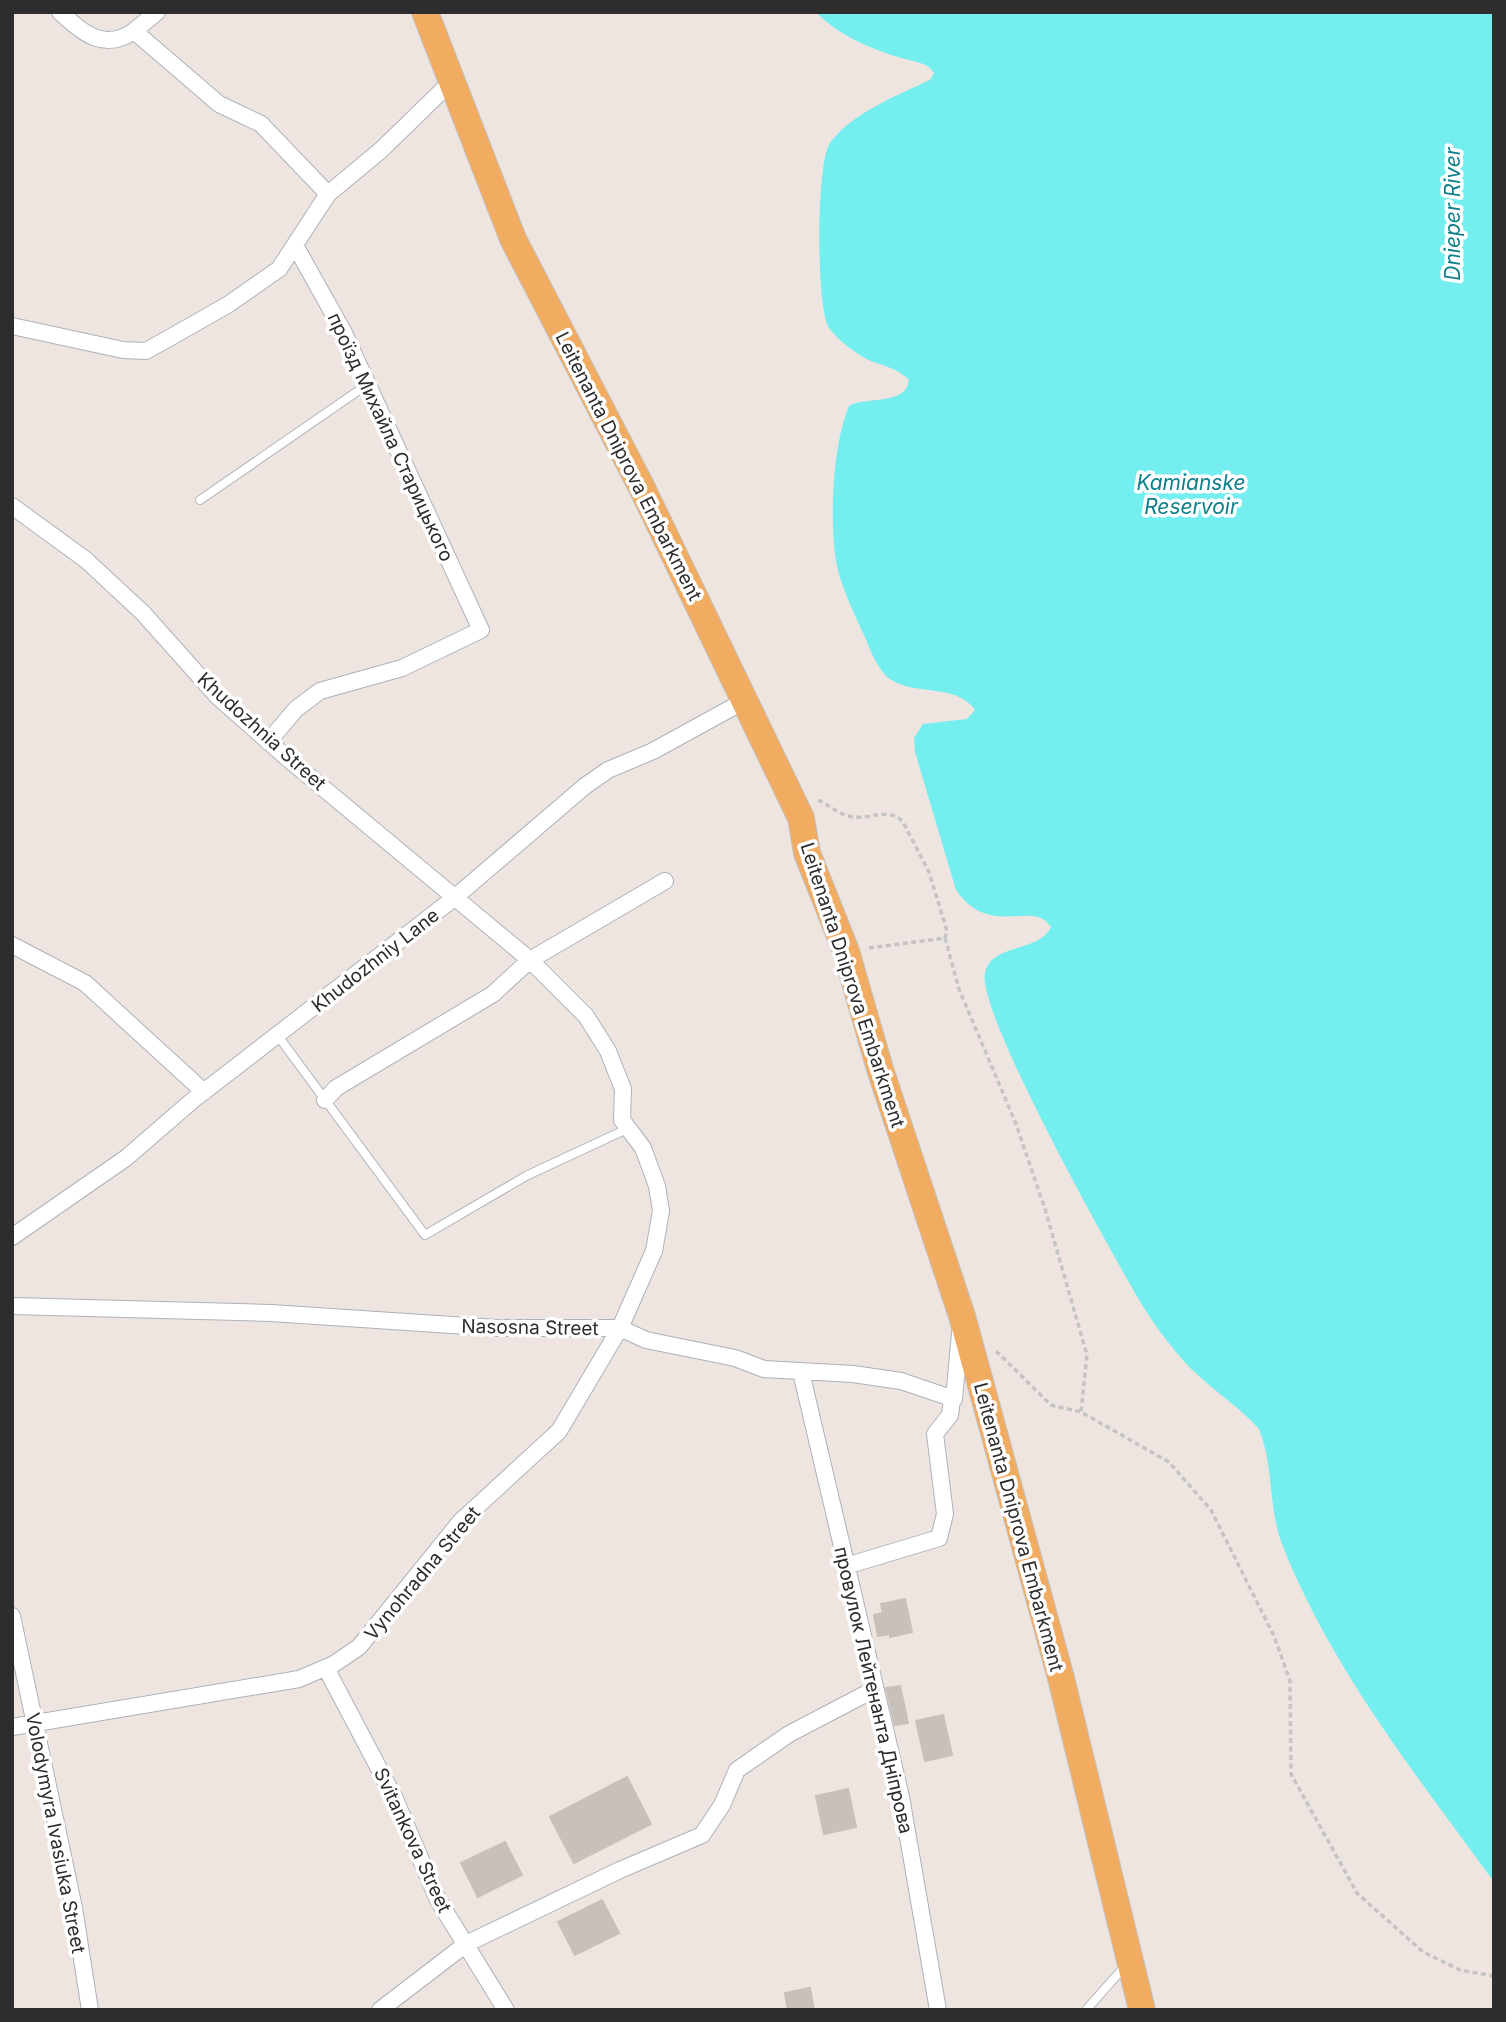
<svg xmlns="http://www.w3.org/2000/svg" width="1506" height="2022" font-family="Inter,sans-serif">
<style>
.water{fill:#74eeef}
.building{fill:#c7c0bb;stroke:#cac0b9;stroke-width:2}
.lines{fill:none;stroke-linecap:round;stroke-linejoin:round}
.service-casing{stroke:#adb2b9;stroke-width:10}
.minor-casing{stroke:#adb2b9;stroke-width:18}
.primary-casing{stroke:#c4c4c4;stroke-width:28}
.path{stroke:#c4c4c4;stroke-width:3.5;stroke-dasharray:5 3.5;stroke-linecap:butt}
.service{stroke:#fff;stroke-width:8}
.minor{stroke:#fff;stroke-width:16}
.primary{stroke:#f1ac62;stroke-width:26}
.labels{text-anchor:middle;stroke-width:7;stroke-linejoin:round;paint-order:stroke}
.street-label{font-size:19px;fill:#2d2d2d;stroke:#fff}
.water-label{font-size:21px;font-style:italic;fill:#0e808b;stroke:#fff}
</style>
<rect width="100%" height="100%" fill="#eee5e0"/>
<path class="water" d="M816,12h678v1870c-77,-106 -164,-215 -212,-338 -14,-37 -8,-78 -23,-115 -23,-26 -55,-44 -78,-71 -16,-19 -31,-39 -43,-60 -27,-46 -162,-287 -153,-325 6,-30 54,-20 66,-46 -18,-29 -60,13 -95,-37l-41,-138 -1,-14 9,-14 44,-5 8,-9c-19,-28 -64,-13 -88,-33 -11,-11 -17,-28 -23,-42 -11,-24 -26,-54 -29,-81 -5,-40 -2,-110 14,-148 17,-10 57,0 60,-26 -12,-12 -23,-13 -38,-19 -14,-6 -33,-21 -42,-33 -13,-19 -13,-166 1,-185 22,-30 68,-48 100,-63l4,-7c-5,-10 -19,-11 -29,-14 -32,-9 -66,-23 -89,-47z"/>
<path class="building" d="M905,1599l7,33 -22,5v-3l-12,2 -4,-21 9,-2 -2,-9z
M900,1686l8,37 -13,2 -9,-37z
M943,1715l9,40 -27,6 -9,-40z
M627,1777l24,47 -77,39 -24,-46z
M848,1789l8,38 -32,7 -8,-38z
M505,1842l17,33 -44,22 -17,-34z
M602,1900l17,33 -44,22 -17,-33z
M810,1988l4,22h-26l-3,-17z"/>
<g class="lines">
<defs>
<path id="service" d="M200,500l168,-116
M278,1036l147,199 101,-59 103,-48
M1086,2010l40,-45"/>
<path id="minor" d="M60,12c23,21 44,40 74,19l85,73 42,20 67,70
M134,31l23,-19
M12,326l111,24 23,1 25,-14 58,-33 50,-35 49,-75 53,-44 71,-69
M12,506l74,54 57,53 74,83 69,61 244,203 56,56 22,35 15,38 -1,31 21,28 14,38 4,25 -7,40 -34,77 -61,103 -99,91 -101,125 -25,17 -35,15 -287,48
M268,742l28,-33 24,-18 82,-23 79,-38 -137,-297 -48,-86
M12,945l73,38 119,109
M325,1100l11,-12 157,-94 37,-34 135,-79
M12,1237l114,-79 67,-58 260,-201 132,-113 23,-16 45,-19 93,-51
M12,1306l259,7 226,15h123l26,12 89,18 29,11 89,5 48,7 53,18 6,-66
M801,1372l100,425 37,213
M846,1566l93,-28 6,-24 -10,-80 15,-19 3,-23
M12,1616l62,292 16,102
M326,1668l69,131 43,101 68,110
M380,2010l86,-66 154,-74 82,-35 20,-30 15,-35 52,-36 86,-45"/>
<path id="primary" d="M425,12l88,227 129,249 159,330 6,35 39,98 34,118 82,247 99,362 81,332"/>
</defs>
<use href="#service" class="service-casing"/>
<use href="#minor" class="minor-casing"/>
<use href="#primary" class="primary-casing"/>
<path class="path" d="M818,800c10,4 19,13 30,16 21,6 38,-11 55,6l26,50 18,59 -2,7
M869,948l76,-10 14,51 57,135 29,85 42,146 -6,57
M996,1351l55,54 30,7 88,50 42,48 63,126 16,45 1,93 66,119 66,59 37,18 34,6"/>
<use href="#service" class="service"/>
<use href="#minor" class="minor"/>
<use href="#primary" class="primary"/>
</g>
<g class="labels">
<g class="street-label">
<text transform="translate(391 437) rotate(65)" y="7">проїзд Михайла Старицького</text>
<text transform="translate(629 466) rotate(63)" y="7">Leitenanta Dniprova Embarkment</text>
<text transform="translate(262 731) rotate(42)" y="7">Khudozhnia Street</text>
<text transform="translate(375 960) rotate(-38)" y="7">Khudozhniy Lane</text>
<text transform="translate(853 985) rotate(72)" y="7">Leitenanta Dniprova Embarkment</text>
<text transform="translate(530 1327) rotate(1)" y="7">Nasosna Street</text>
<text transform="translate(1019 1527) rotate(75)" y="7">Leitenanta Dniprova Embarkment</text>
<text transform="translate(422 1573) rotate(-50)" y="7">Vynohradna Street</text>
<text transform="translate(874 1690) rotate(77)" y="7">провулок Лейтенанта Дніпрова</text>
<text transform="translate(56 1833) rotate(79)" y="7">Volodymyra Ivasiuka Street</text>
<text transform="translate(413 1840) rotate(65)" y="7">Svitankova Street</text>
</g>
<g class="water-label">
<text transform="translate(1453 214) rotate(-90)" y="7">Dnieper River</text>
<text x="1191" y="490">Kamianske<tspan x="1191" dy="24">Reservoir</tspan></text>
</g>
</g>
<rect width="1506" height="2022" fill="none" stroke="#2d2d2d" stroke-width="28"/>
</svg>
